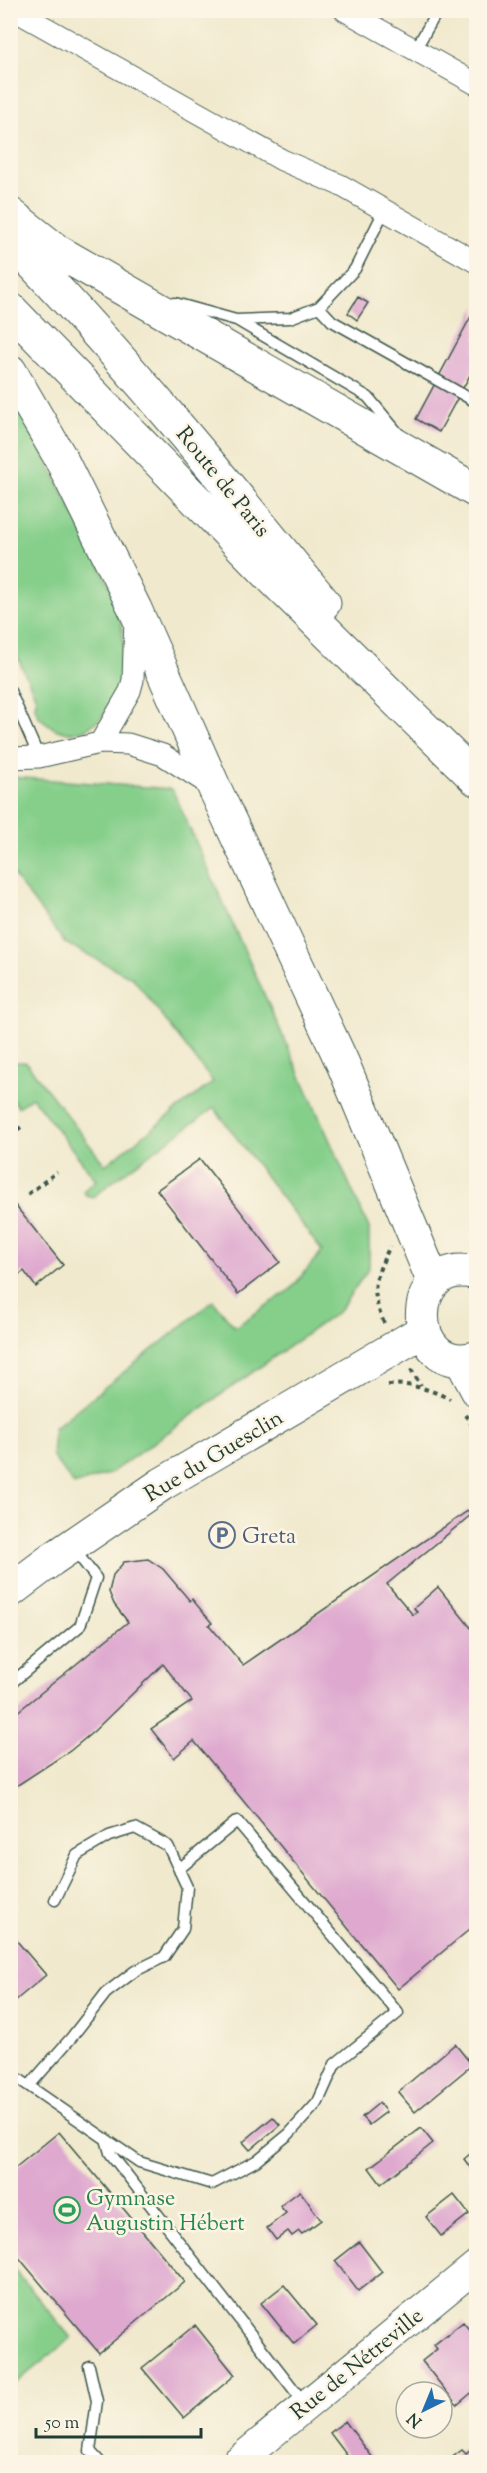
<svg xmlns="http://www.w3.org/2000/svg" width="487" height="2473" font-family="'Sorts Mill Goudy',serif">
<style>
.green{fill:#86cf8b;stroke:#528660;stroke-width:1.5}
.building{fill:#dea8cf}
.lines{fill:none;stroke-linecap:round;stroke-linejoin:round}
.lane-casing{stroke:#3e574b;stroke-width:13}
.street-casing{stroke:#3e574b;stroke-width:23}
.secondary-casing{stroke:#3e574b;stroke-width:32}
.primary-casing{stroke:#3e574b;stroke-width:35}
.path{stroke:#3e574b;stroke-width:4;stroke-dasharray:4.5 4.5;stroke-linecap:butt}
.lane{stroke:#fff;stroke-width:10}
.street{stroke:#fff;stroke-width:21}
.secondary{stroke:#fff;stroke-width:30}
.primary{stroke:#fff;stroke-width:33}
.labels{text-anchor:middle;stroke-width:5;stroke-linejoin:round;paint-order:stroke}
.street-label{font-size:22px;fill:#1f3d34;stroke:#fcf5e5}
.service-label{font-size:22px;fill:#4e5e75;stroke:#fcf5e5;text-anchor:start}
.leisure-label{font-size:22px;fill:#27864d;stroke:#fcf5e5;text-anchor:start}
</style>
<rect width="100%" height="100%" fill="#fcf5e5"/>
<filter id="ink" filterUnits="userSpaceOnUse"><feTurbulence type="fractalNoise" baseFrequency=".0167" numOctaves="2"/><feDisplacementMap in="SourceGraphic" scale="12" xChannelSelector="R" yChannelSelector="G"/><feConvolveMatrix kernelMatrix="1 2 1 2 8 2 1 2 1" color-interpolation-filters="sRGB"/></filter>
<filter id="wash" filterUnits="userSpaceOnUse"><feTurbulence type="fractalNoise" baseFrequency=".008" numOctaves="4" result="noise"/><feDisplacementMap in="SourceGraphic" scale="24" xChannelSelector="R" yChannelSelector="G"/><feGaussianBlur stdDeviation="1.35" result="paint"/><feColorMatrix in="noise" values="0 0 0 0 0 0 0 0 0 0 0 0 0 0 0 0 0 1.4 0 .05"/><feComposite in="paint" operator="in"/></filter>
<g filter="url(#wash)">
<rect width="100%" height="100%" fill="#f0e9cd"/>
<path class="green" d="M10,387l101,201 10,34 3,26 1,34 -23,35 -15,12 -19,4 -13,-4 -15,-11 -5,-10 1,-10 -25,-55z
M11,777l161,12 197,439v40l-30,43 -230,163 -35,11 -22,-29 2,-28 159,-127 22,26 56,-38 31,-38 -108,-143 -85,61 -36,28 -7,-2 -3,-4 13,-11 -64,-83 -14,10 -7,-10v-30l5,-5h10l79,103 108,-83 -80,-104 -68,-35 -54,-71z
M10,2264l61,74 -60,49h-1z"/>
<g id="blocks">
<path class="building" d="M358,297l10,6 -11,17 -9,-7z
M476,307v57l-37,68 -23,-13z
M200,1159l80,103 -42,32 -81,-104z
M10,1199l53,66 -27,22 -12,-16 -14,11z
M469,1510l3,4 -85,70 26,31 4,-3 -3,-4 24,-21 38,47v290l-78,65 -204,-248 -20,17 -23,-29 41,-28 -29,-37 -70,68 -23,19 -60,39v-72l118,-96 -14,-18 -5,-12 4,-17 11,-13 24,-3 15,10 27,32 2,-2 20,24 -3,2 34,40z
M10,1933l36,42 -36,30z
M455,2044l17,21 -57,47 -17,-20z
M379,2103l7,9 -17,13 -7,-8z
M273,2117l7,8 -30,25 -7,-8z
M421,2128l12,15 -52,41 -12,-16z
M59,2132l126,150 -86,71 -89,-106v-75z
M476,2149v26l-12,-16z
M300,2191l21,29 -19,14 -3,-3 -7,5 -4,-5 -12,9 -9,-12 19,-15 -6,-7z
M454,2195l15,19 -28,22 -15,-19z
M359,2242l23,30 -24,19 -23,-30z
M284,2285l33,40 -23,19 -33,-41z
M463,2322l12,15 1,-2v54l-19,16 -35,-44 15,-12 -3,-4z
M195,2325l40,50 -51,43 -42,-50z
M345,2421l31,41h-24l-22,-29z
M476,2446v16h-30l16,-12 4,4z"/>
</g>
</g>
<g filter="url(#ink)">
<use href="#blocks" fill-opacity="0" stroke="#3e574b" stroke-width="1.5"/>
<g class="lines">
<defs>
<path id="lane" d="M415,50l23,-40
M175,303l61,17 54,-2 29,-11 36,-38 30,-60
M319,307l13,14 144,81
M238,321l130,76 30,36
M10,691l29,66
M10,1684l70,-58 16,-48 -23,-30
M10,2073l129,89 73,22 44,-23 33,-27 29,-32 17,-38 63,-51 -161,-192 -58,48
M29,2086l42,-48 35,-45 29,-22 29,-14 19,-28 4,-42 -19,-41 -33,-18 -26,8 -32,19 -22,45
M106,2139l4,14 195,251
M89,2366l8,35 -7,50 10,11"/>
<path id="street" d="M14,10l268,150 58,25 136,77
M344,10l132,74
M100,743l30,-52 3,-11 2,-62
M10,758l29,-1 61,-14 28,1 35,11 50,32"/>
<path id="secondary" d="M459,1359l17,32
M237,2462l239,-196"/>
<path id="primary" d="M10,214l47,37 419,240
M10,240c112,115 213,239 314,363
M10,309l266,273 200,197
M10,371l50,86 75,152 79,178 129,277 91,219
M476,1273c-72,-19 -71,104 0,85
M10,1591l41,-31 111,-76 261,-153"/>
</defs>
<use href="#lane" class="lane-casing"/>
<use href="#street" class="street-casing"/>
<use href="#secondary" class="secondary-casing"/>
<use href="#primary" class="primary-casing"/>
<path class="path" d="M10,1135l11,-8
M28,1194l29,-22
M384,1323c-15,-34 -9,-45 6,-77
M411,1369l10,17
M388,1385c23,-2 41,4 62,14
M465,1415l11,15"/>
<use href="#lane" class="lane"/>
<use href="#street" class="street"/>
<use href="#secondary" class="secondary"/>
<use href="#primary" class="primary"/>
</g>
</g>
<defs>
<symbol id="parking-ring" viewBox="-11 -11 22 22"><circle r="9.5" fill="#fcf5e5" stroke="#5c6f8a" stroke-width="1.5"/><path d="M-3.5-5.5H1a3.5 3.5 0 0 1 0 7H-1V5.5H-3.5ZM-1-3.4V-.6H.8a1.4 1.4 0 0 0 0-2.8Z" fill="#5c6f8a"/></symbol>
<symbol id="stadium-ring" viewBox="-11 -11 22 22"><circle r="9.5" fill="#fcf5e5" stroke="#2e9e5b" stroke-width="1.5"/><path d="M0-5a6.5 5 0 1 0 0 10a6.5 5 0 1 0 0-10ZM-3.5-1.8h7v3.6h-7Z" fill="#2e9e5b"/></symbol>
</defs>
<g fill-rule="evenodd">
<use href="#parking-ring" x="207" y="1520" width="30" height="30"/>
<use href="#stadium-ring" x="52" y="2195" width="30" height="30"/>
</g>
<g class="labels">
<g class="street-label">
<text transform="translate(224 481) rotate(51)" y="8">Route de Paris</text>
<text transform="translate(213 1455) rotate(-31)" y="8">Rue du Guesclin</text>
<text transform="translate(356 2363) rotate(-39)" y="8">Rue de Nétreville</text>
</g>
<g class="service-label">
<text x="242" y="1543">Greta</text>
</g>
<g class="leisure-label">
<text x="86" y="2205">Gymnase<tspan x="86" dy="25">Augustin Hébert</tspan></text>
</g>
</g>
<rect width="487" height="2473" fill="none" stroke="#fcf5e5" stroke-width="36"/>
<g transform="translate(424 2410) rotate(223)"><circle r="28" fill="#fcf5e5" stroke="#a4ab9e" stroke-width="1.5"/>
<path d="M0-4.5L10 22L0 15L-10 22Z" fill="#1f6fb2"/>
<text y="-9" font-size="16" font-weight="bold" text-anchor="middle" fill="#1f3d34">N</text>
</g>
<path d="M36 2428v9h165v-9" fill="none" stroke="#1f3d34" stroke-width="3"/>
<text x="45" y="2428" font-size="18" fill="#1f3d34" stroke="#fcf5e5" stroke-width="4.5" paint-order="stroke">50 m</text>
</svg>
